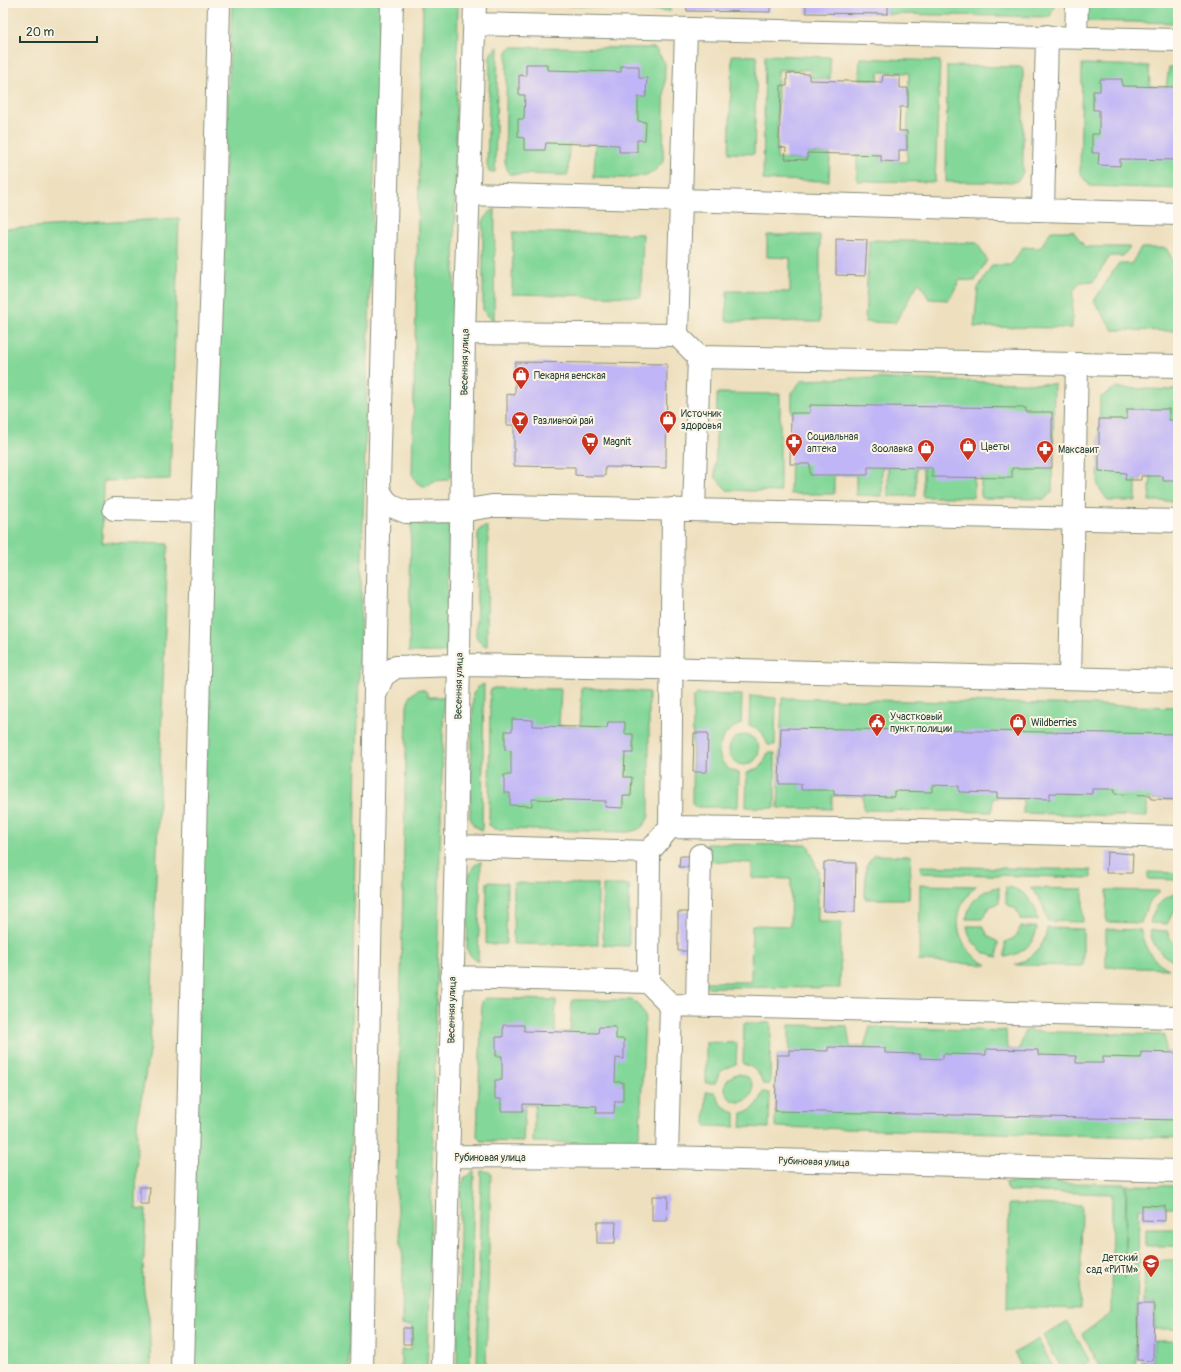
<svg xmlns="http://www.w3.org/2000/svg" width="1181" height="1372" font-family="Pangolin,sans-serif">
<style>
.green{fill:#83d799;stroke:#518a66}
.building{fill:#c0b5f6}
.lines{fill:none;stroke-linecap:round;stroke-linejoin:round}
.minor-casing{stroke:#868e7a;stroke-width:24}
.minor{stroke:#fff;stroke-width:22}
.labels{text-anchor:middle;stroke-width:4;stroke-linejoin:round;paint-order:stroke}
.street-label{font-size:10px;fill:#1f3d34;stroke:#fcf5e5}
.poi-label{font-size:10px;fill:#1f3d34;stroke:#fcf5e5;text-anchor:start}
</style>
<rect width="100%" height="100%" fill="#fcf5e5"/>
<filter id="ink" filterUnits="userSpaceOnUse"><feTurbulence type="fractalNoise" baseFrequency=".025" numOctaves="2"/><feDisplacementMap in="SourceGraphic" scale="8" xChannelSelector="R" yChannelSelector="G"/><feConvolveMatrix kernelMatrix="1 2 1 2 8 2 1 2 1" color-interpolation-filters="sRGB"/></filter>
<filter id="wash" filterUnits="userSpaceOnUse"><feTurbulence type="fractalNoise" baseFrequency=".012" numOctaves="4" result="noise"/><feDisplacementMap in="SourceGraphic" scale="16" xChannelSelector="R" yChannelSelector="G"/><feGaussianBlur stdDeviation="0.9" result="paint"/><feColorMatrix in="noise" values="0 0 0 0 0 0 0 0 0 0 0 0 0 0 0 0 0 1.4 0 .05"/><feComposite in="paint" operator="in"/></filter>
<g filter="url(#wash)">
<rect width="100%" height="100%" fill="#eee0bf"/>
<path class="green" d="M232,3h149c-12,281 -20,563 -26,844 -3,174 -6,348 -6,522h-160l23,-894z
M423,3h35l-7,473 -4,4 -13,1 -8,6 -9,-4 -5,-9z
M521,3h150l-1,8z
M888,3h167l-5,14 -162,-3z
M1085,3h93v20l-92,-2z
M498,47l-3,125h-6l-2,-7 3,-109 2,-4z
M511,47l144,1 10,15 -2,98c-13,23 -46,16 -69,16l1,-33h-26l-1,31 -59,-1 -4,-12 2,-111z
M732,55l25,1 -3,98 -25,-1z
M765,55l65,2v22l-19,-1v-8h-33l-1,89 30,1v-7l23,1 -1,27 -66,-1z
M860,58l80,3 -5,121 -78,-1v-27l24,1v6l26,1 2,-89 -30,-1 -1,8 -19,-1z
M1082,64l67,2 1,20 16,1 3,-20h9v122l-88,-3 -10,-13z
M947,66l73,1 3,2v102l-3,7 -4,4h-70z
M495,209l-1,108 -1,3 -8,-7 -2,-4v-87l5,-9z
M179,218l-9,261 -67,2 -1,61 66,2 -18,502 -13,78 -1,85 10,1 -3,65 1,17 5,25 2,52h-148v-1140z
M1051,231h22l12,16h45l-7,9h-13l-17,26h-13l-7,10 -1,36 -98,-1 4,-39 14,-23h19l12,-18 17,1z
M513,232l130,2 -2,63 -129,-3z
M767,235h53v87l-94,-1 1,-30 63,1v-34l-23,-1z
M869,240l108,3 10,17 -12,21 -15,-1 -11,20 -20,-1 -10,-17 -24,41 -30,-1z
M1141,248h25l12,21v62l-65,-1 -19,-29 24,-37h13z
M858,378l196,6 -2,108 -7,7 -64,-1v-20l-7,-1v20h-51v-29h-7v28h-28v-29h-6v29l-26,-1v-20h-22v19h-44l2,-102 10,-12z
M1115,388l63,2v111h-29l2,-25h-10v4l-5,1v20h-28l-10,-15 2,-88z
M718,393l62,1v98l-53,-2 -12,-13 2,-82z
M411,524l38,1 -3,127h-37z
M484,527h4l-1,119 -5,-1 -6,-9 2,-102 2,-5z
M484,684l-2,146 -8,-4 -4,-8 3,-124 5,-7z
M493,688l68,1 -2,37 21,1 2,-39 67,4v123c-3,11 -10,16 -22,17l-132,-3 -6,-4 1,-134z
M421,689l5,2 3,6h15l-17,672h-26v-19h10l1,-25h-10l1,-65 -7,-61 11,-492c1,-9 5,-16 14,-18z
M697,694l45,1 -1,29c-27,9 -30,43 -2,49l-1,34h-43l-3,-4 1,-105z
M750,696l26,2 -1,47h-7l-6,-13 -13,-7z
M782,698l396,9v93l-31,-1v18l-124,-4v-14l-30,-1 -1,14 -128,-2 -1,-14h-31v13l-54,-1z
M729 750a15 15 0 1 1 30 0a15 15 0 1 1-30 0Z
M768,753h7v55l-29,-1 1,-34 14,-6z
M706,844l102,1 10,26v51h23l-1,66 -135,-1 1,-5h45l1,-57 38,1 1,-47 -39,-1v-15l-46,-2z
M874,855l37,1 -2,43h-44l1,-33z
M481,861l-3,101 -9,-8 -2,-5 2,-73 4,-9z
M921,866l170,4v8l-170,-5z
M1148,872l30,1v7l-30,-1z
M487,882l20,1 -1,61h-20z
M514,883l84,1v61l-85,-1z
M603,885h26v61l-26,-1z
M920,885l56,1c-28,25 -22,63 12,79l-69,-4z
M999,887v16l-10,4 -6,12h-16c1,-17 15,-30 32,-32z
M1006,887c17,1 31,16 32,33h-17l-5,-11 -10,-5z
M1030,888l53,1v33l-36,-1c-2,-14 -7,-24 -17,-33z
M1107,890l53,1 -12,12 -7,20 -35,-1z
M1178,893v17l-7,6 -4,8 -17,-1c3,-15 12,-26 28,-30z
M967,926h16l5,10 10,6v15c-16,-2 -29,-15 -31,-31z
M1021,927h16c-2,17 -16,28 -32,30v-15l9,-4z
M1047,928l36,1v37l-68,-1c17,-6 30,-19 32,-37z
M1106,929l35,1c2,18 12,31 28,39l-63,-2z
M1150,930l17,1 4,9 7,5v17c-16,-4 -26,-16 -28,-32z
M486,998l70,2 -1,32h15l2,-32h59l6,3 8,12 -5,117 -4,8 -9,4 -94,-2 2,-37h-10l-2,37 -42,-1 -4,-5 5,-135z
M744,1023h27l-1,61h-7c-3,-11 -9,-17 -20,-20z
M789,1025l58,1 3,21h14l6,-20 136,4 1,18 12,1 6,-19 140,4v17l13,1v85l-403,-11 2,-72h12z
M706,1042l31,1 -1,21 -15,7 -6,12h-9z
M725 1088a14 14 0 1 1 28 0a14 14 0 1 1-28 0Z
M706,1092h9l6,13 14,8v14l-28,-1 -2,-2z
M763,1092l7,1 -1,35 -28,-1 1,-14c12,-2 18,-10 21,-21z
M474,1171l-4,198h-13l4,-182 3,-8z
M481,1171l10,1 -5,197h-9z
M1005,1182l121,2 -2,95 3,-94 51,1v22h-39l-3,161h-37l2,-1 -19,-34 29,-21 1,-119 -104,-3z
M1009,1204l73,1 -2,104 -73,-2z
M1146,1229h32v17h-32z
M1145,1260h33v69h-24l1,-26h-11z
M1068,1322l22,40 -13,7h-15l-19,-33z
M1038,1339l16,30h-31l-9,-16z
M1154,1341h24v28h-37v-7h12z"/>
<g id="blocks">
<path class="building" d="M686,3h84v9l-83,-1z
M806,3h82v11l-82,-1z
M526,64h21v6l74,2v-6h18v12h8l-1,19h-8v24l8,1 -1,18h-8v12h-18v-7l-73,-2 -1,7h-21v-12l-6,-1v-18h6l1,-24h-6v-20l7,1z
M787,73l22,1v6l73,2 1,-7 17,1v12h8v19h-8l-1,24h8v19h-8v12l-18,-1v-6l-74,-2v7l-22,-1 1,-11 -7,-1 2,-62 6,1z
M1100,79h22v7l56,1v73l-58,-1v7l-22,-1 1,-12h-7v-19h7v-24h-6v-19h7z
M836,239l31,1 -2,36 -29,-1z
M515,362l152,2 -1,104 -61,-1v9h-16l-14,-1v-8l-61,-1v-41h-7v-31l8,1z
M810,405l216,3v4h26v56h-40v10l-80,-1v-9l-64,-1v8h-58v-11h-20l1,-51h19z
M1127,409h42v11h9v61h-15v-5h-22v4h-16l1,-7 -27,-2v-52h28z
M512,719l21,1v6l47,1 27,1 1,-6h17v12h8v19h-8l-1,24h8l-1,19h-8v12l-18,-1 1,-6 -74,-2v7l-22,-1v-12h-6v-18h7v-24l-6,-1v-19h7z
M781,728l397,6v66l-27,-1v-4l-36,-1v-5h-23v5l-42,-1v6l-53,-1v-5l-38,-1v-6l-27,-1v7l-38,-1v6l-60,-2v-5h-33v-6h-22z
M694,733h14l-1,39h-14z
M1107,852l26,2 -1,19h-26z
M680,856h11v11h-12z
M824,862l32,1 -1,49 -32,-1z
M678,912h13l-1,39h-12z
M503,1025h21v6l74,2 1,-6h17v12h8v20l-8,-1 -1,24h8v19h-8l-1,12h-18l1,-7 -27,-1 -47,-1v7h-22v-12h-6v-19h7v-24h-6v-19h7z
M828,1047l57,1v5l35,1v4l23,1v-5l43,1v-6l52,1v5l38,1v7h27v-6l38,1v-6l37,1v67l-403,-9 2,-56h12v-5l39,1z
M140,1187h10l-1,17h-9z
M652,1196h16l-1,25h-15z
M1142,1205l23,1v15l-23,-1z
M597,1222h19l-1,21h-18z
M1138,1304h16l-1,57 -16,-1z
M403,1328h8v16h-8z"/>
</g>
</g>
<g filter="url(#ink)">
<use href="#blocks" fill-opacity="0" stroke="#868e7a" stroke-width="1"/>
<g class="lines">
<defs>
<path id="minor" d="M475,24l703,16
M686,30l-9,305 22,22 479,9
M1076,37l1,-34
M468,194l710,20
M1043,210l4,-174
M464,333l213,2
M379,483l1,9 6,9 8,6 12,5 55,-1 31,-5h14l672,15
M114,509l89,2
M694,510l5,-153
M1070,678l7,-314
M376,693l7,-17 13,-9 63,-2 195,3 524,13
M670,827l249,3 259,7
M456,846l193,6
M452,977l196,5
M671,1005l507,12
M697,1005l3,-150
M449,1156l218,1 511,14
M667,1157l4,-152 -23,-23 1,-130 21,-25 3,-318
M182,1369l21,-858 11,-283 5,-225
M362,1369l17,-887 13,-479
M443,1369l13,-523 8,-513 11,-330"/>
</defs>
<use href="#minor" class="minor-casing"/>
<use href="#minor" class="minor"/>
</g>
</g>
<defs>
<symbol id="shop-pin" viewBox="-11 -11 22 30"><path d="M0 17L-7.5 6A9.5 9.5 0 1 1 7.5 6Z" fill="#c8321e" stroke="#fcf5e5"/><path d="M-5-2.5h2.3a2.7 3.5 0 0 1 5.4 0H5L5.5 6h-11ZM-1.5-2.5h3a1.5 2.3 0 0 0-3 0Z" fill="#fff"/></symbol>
<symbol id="bar-pin" viewBox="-11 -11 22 30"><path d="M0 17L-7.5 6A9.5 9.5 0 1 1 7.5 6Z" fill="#c8321e" stroke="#fcf5e5"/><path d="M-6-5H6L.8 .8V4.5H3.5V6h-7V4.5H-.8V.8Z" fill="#fff"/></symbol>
<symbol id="supermarket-pin" viewBox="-11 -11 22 30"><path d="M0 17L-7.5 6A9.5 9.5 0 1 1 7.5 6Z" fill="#c8321e" stroke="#fcf5e5"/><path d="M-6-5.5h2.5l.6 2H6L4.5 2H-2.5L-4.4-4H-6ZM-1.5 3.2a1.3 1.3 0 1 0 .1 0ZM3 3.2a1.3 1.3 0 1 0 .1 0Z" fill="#fff"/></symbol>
<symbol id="pharmacy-pin" viewBox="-11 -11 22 30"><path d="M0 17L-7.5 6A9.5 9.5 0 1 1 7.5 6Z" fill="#c8321e" stroke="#fcf5e5"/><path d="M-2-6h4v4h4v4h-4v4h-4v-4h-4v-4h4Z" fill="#fff"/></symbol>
<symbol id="civic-pin" viewBox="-11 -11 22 30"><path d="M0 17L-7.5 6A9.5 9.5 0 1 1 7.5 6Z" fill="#c8321e" stroke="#fcf5e5"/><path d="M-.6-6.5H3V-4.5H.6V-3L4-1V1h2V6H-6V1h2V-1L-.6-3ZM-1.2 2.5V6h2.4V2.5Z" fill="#fff"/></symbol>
<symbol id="school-pin" viewBox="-11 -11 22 30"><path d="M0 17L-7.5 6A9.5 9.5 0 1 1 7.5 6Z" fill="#c8321e" stroke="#fcf5e5"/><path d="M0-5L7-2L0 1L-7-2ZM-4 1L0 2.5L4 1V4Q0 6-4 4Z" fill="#fff"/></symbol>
</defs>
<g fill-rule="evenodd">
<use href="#shop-pin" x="511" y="365" width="20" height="27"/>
<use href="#shop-pin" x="658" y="409" width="20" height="27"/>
<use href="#bar-pin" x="510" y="410" width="20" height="27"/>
<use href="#supermarket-pin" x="580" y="431" width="20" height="27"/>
<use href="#pharmacy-pin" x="784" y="432" width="20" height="27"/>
<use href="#shop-pin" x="958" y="436" width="20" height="27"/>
<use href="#shop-pin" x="916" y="438" width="20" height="27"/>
<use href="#pharmacy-pin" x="1035" y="439" width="20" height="27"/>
<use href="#civic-pin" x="867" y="712" width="20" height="27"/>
<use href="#shop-pin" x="1008" y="712" width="20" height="27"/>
<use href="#school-pin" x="1141" y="1253" width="20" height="27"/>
</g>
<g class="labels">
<g class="street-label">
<text transform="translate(464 362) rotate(-89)" y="4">Весенняя улица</text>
<text transform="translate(458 686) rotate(-89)" y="4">Весенняя улица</text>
<text transform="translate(451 1010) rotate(-89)" y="4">Весенняя улица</text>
<text x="490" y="1161">Рубиновая улица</text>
<text transform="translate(814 1161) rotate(2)" y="4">Рубиновая улица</text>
</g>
<g class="poi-label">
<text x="534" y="379">Пекарня венская</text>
<text x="681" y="417">Источник<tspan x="681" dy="12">здоровья</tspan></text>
<text x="533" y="424">Разливной рай</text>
<text x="807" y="440">Социальная<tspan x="807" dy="12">аптека</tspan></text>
<text x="603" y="445">Magnit</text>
<text x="981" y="450">Цветы</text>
<text x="913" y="452" text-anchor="end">Зоолавка</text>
<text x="1058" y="453">Максавит</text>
<text x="890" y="720">Участковый<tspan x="890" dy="12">пункт полиции</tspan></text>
<text x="1031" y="726">Wildberries</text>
<text x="1138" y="1261" text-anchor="end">Детский<tspan x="1138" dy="12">сад «РИТМ»</tspan></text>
</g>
</g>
<rect width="1181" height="1372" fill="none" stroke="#fcf5e5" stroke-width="16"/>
<path d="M20 36v6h77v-6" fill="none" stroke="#1f3d34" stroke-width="2"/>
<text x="26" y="36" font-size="12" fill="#1f3d34" stroke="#fcf5e5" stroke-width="3" paint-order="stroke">20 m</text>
</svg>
